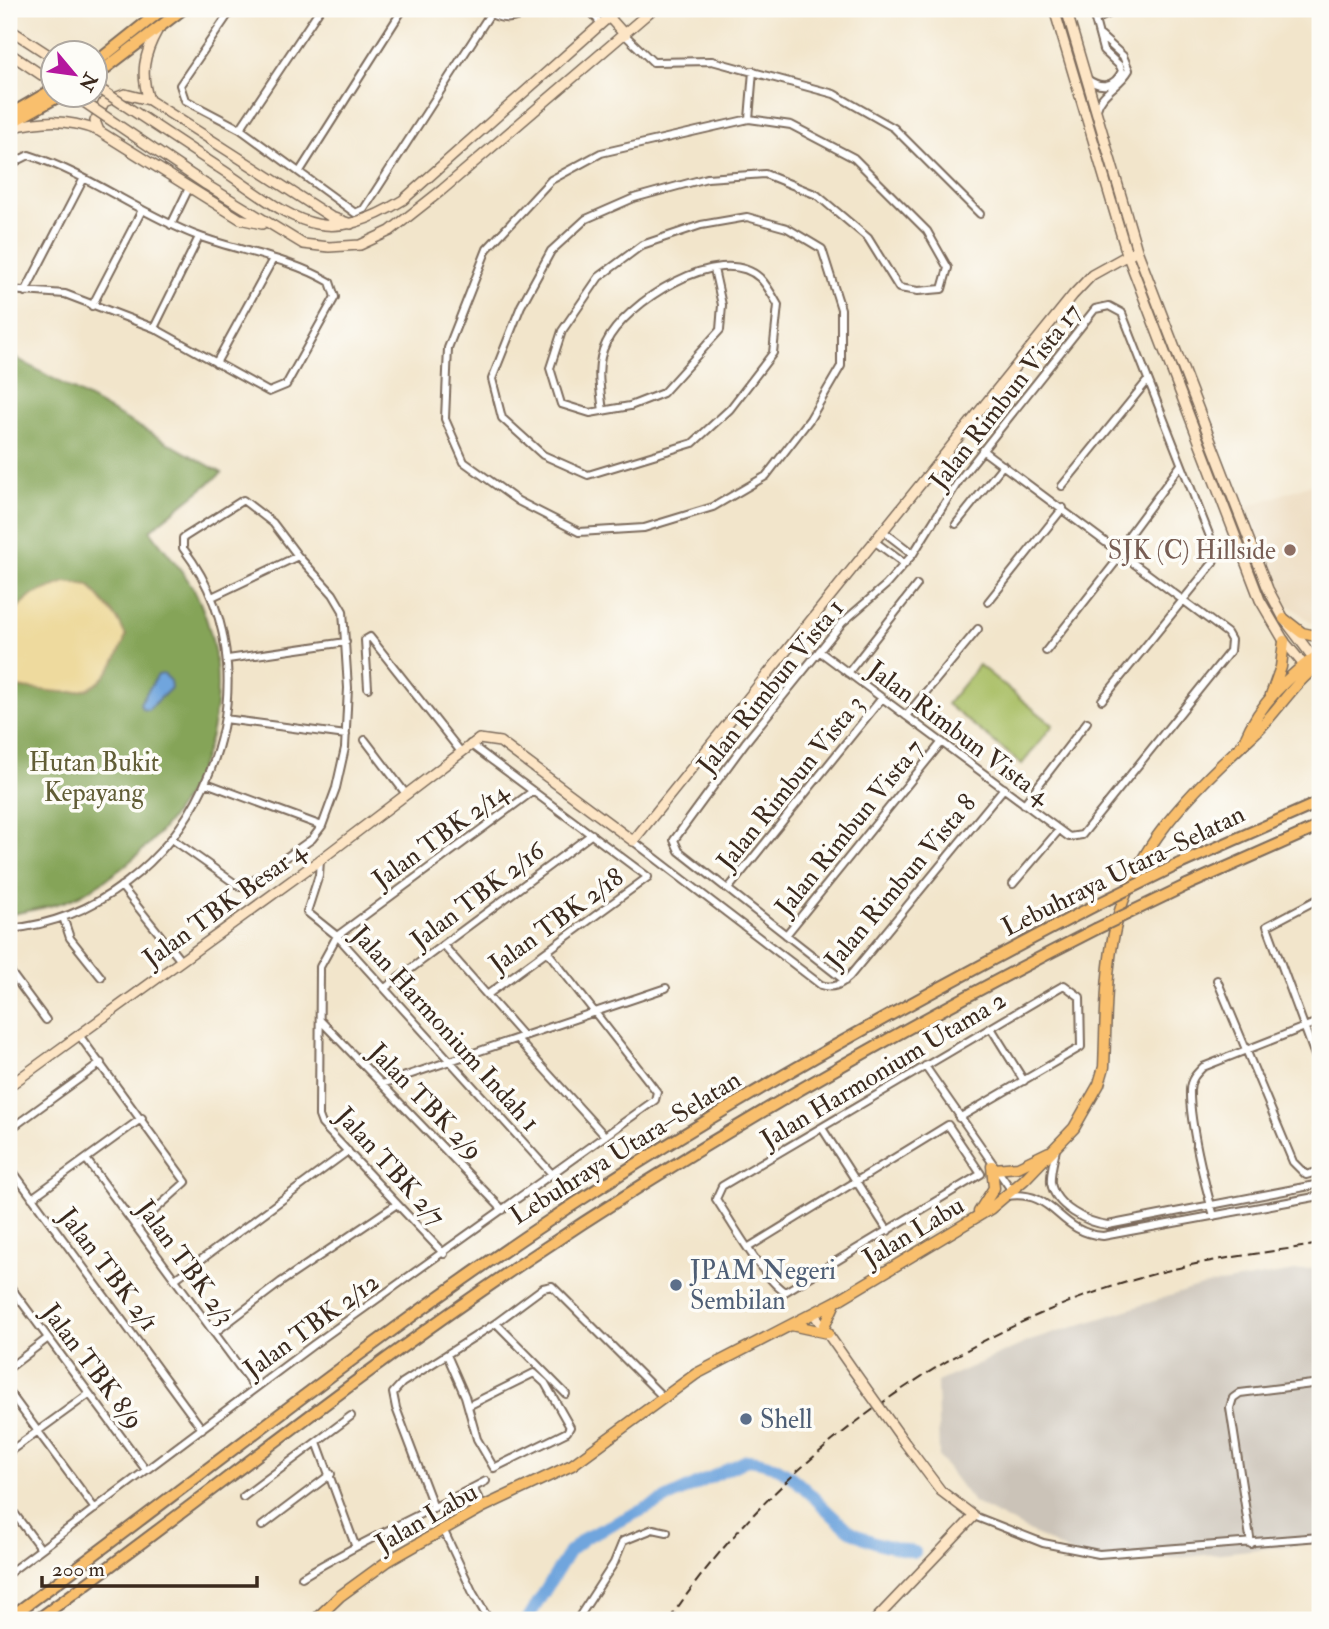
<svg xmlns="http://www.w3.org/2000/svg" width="1329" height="1629" font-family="'IM FELL Double Pica',serif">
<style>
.built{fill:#ebd8ba}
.industrial{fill:#cbc3b8}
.green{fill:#a7bd62;stroke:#717440;stroke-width:2}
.forest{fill:#85a458;stroke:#60673b;stroke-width:2}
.sand{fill:#eeda9e;stroke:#94825e;stroke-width:2}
.water{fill:#70a5dd;stroke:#56687e;stroke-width:2}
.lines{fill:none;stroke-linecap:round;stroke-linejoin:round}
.river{stroke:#70a5dd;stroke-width:12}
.street-casing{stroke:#7b6b5b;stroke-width:10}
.secondary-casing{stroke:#7b6b5b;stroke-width:12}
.primary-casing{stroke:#7b6b5b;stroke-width:13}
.highway-casing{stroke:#7b6b5b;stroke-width:14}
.street{stroke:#fff;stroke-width:6}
.secondary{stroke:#fde5c5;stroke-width:9}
.primary{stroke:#f9bf6d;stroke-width:10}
.highway{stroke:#f9bf6d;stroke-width:10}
.rail{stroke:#3b2a1e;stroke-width:2;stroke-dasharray:10 5;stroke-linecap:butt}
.secondary-bridge-casing{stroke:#7b6b5b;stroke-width:12;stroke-linecap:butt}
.highway-bridge-casing{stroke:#7b6b5b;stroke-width:14;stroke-linecap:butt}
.secondary-bridge{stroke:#fde5c5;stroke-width:9}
.highway-bridge{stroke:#f9bf6d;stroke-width:10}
.education-dot{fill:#8d6e63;stroke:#fdfcf7;stroke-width:2.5}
.service-dot{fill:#5c6f8a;stroke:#fdfcf7;stroke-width:2.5}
.labels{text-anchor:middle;stroke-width:7;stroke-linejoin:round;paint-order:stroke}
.street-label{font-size:26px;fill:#3b2a1e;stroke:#fdfcf7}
.education-label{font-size:26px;fill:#785e54;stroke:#fdfcf7;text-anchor:end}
.park-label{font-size:26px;fill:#615d36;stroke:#fdfcf7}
.service-label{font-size:26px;fill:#4e5e75;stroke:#fdfcf7;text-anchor:start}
</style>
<rect width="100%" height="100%" fill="#fdfcf7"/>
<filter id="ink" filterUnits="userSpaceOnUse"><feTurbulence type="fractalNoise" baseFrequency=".0143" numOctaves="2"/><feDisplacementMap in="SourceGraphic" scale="14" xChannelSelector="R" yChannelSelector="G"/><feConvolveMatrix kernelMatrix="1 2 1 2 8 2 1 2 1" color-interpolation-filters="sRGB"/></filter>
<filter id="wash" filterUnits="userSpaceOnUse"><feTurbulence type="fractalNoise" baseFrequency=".00686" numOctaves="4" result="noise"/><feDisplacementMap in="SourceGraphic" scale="28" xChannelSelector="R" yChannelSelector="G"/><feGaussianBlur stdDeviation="1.57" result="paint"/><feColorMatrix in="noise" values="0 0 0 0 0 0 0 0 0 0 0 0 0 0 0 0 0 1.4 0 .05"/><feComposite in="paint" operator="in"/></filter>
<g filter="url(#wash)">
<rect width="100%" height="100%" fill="#f2e5cb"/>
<path class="built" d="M1320,481v140l-8,2 -38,-30 -28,-86z"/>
<path class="industrial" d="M1320,1267v275l-223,25 -124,-65 -34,-45 -2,-75 93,-41 171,-55z"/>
<path class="green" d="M979,665l74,60 -31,39 -75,-60z"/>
<path class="forest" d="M9,354l213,119 -72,57c15,22 39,46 49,70 50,115 -9,235 -115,293 -21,12 -48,16 -71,21h-4v-227l18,1 99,-52 -8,-16 -29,-35 -57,10 -23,21z"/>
<path class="sand" d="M65,582l24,3 29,35 8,16c-27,74 -54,55 -117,51v-71l23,-21z"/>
<path class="water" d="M164,674l6,6 1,8 -23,22 -6,-1 -2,-6 18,-28z"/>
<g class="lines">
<path class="river" d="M527,1620l42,-68 17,-15 161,-77c49,2 69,49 106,72 19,12 41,15 62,20"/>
</g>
</g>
<g filter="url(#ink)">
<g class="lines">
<defs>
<path id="street" d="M232,9l-52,76 5,15 55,29 115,84 9,-4 126,-195
M479,9c23,11 32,14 53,0
M589,9l12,15
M601,9l8,8
M1095,20l25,-11
M625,35l28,27 59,-1 122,33 60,34 86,86
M1086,78c14,11 28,10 36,-7l-2,-5 -17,-16 -11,-41
M1097,109c4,-17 23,-23 32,-39l-6,-14 -22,-20
M240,129l80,-120
M9,165l20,-10c60,19 111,59 169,81 44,16 91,22 132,46l5,15 -49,88 -17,7 -115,-64 -89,-34 -56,-4
M300,171l103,-162
M171,225l18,-37
M714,269l8,36 -2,25 -57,63 -33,13 -40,7 -29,-9 -11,-36 12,-37 37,-54 43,-32 59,-20 46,-8 40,11 35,21 19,60v57l-31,53 -44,57 -53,31 -69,21 -65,4 -61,-31 -54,-39 -19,-43 3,-71 39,-99 64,-69 50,-27 148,-34
M25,292l58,-112
M92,306l49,-94
M154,328l45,-91
M216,363l57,-104
M603,411c-3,-23 -8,-46 3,-68 18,-39 114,-102 154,-65 7,7 13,18 18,27l-5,48 -43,56 -37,34 -105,32 -45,-20 -41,-37 -10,-39 29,-73 30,-55 35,-32 48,-21 73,-20 58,-4 52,21 51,43 31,50 19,3 24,-2 6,-21 -21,-37 -73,-73 -63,-33 -42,-6 4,-48
M1062,486l86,-106
M956,524l47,-59
M883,531l30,23
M1129,535l51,-69
M874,541l31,23
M214,596l84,-40
M988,602l75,-94
M819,651l250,186 13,-2 148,-184 1,-11 -4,-7 -245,-183
M1046,651l76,-97
M228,659l118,-17
M848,673l69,-88
M368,688l-3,-48 5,-3 91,115
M906,716l72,-87
M225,719l121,16
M365,740l41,54
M470,744l178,133 -161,118
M206,783l116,43
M1024,804l63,-82
M633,841l188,144c12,4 19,0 28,-8l155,-189
M320,860l-1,15 -12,37 30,24 215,238
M1013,884l46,-54
M121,886l60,75
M728,889l154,-191
M1320,898l-53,28 53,143
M63,917l7,21 31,39
M9,929c177,-17 284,-237 174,-381v-10l60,-38 30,23 25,33 35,38 10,17 5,77 -3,60 -9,40 -14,38 -10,13 -66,47 -6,1 -68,-48
M786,935l156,-193
M443,945l80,91
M9,970l37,50
M1217,980l76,182 13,13 14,-4
M845,981l-166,-130 -5,-11 71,-97 97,-120 44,-38 27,-31 47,-75 135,-170 14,-3 13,7 94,239 -3,11 -111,137
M385,988l207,-154
M320,1020l183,190
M991,1028l33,53
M79,1035l107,147 -50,45
M517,1039l88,97
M925,1066l87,125
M382,1084l284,-96
M822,1128l66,103
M9,1130l92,-67
M1056,1149c-2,11 -6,23 -5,34 4,23 36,40 57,42l212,-41
M86,1159l169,229
M9,1166l193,263
M1007,1196c49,-7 49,36 96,40l217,-40
M32,1198l110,-80
M1214,1216c-9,-30 -25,-95 -24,-126 0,-10 6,-16 13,-23l117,-46
M749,1247l199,-122 33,49 -196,118c-20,-11 -54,-71 -69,-93l6,-13 316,-186 26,-15 16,12 1,50 -122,71
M444,1254l-122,-130 -3,-8 1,-149 17,-31 196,-145
M175,1279l173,-128
M9,1285l137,185
M496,1323l70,71
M214,1333l67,-51 116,-78
M447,1355l18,41 12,43 17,29 73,-36 3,-5 -25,-44 -11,-10 -66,33
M9,1368l39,-30
M9,1392l86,117
M317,1442l38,103
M9,1452l80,-58
M473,1488l10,19
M243,1497l108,-81
M9,1506l32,43
M434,1508l-38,-100 -3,-15 9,-10 94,-60 47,-35 9,-2 112,112
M974,1516l69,27 56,11 221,-17
M262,1526l69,-52
M443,1529l30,64 16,27
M1251,1544l-21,-136 3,-10 7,-5 80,-10
M9,1573l304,-228 342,-245 2,-8 -110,-141
M302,1577c59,-36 123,-64 184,-96
M577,1620l37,-57 9,-22 30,-12 14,3"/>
<path id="secondary" d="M1054,9l73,245 133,346 24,41 24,29
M1066,9l71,241 131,339 16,30 34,45
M609,17l16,18
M9,29l43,28
M157,31c-13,23 -17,43 -8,69l182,117 20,7
M9,53l43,29
M9,128c36,-8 55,-10 90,3l141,88 22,5
M99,131l-4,-10 9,-19 21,-8 24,6
M218,167c72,47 100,86 185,33l215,-191
M205,184l98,60 26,3 31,-2 30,-14 52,-41 211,-181
M9,1086l311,-226 159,-121 21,3 133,99 440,-546 19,-20 45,-25
M814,1314l39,56
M875,1620l99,-104 -33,-25 -36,-48"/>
<path id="primary" d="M1284,619l18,14 18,4
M1271,695l10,-28 3,-26
M1245,739c14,-34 44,-65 75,-85
M994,1169l24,-2 31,-15
M979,1212l15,-24 -2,-22
M791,1325l37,8
M824,1327l11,-24
M315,1620l25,-24 48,-35 95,-54 89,-42 124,-91 139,-72 155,-93 34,-29 50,-52 25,-44 5,-17c2,-45 1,-94 11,-138 19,-85 79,-139 140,-196 23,-22 38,-50 65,-69"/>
<path id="highway" d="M94,64l69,-55
M94,77l89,-68
M9,115l43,-25
M9,124l54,-30
M1175,866l145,-64
M1187,885l133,-59
M9,1618c179,-131 351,-271 535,-394 176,-118 360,-219 548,-317
M37,1620c163,-118 320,-246 487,-358 184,-124 375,-233 572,-333"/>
</defs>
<use href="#street" class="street-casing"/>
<use href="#secondary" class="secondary-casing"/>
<use href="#primary" class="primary-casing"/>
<use href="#highway" class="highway-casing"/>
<use href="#street" class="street"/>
<use href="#secondary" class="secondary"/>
<use href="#primary" class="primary"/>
<use href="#highway" class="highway"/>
<path class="rail" d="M669,1620c116,-173 303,-302 505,-351 48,-12 98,-17 146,-25"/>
<defs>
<path id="secondary-bridge" d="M94,85l124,82
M72,94l133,90
M853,1370l52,73"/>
<path id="highway-bridge" d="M1092,907l83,-41
M1096,929l91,-44"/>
</defs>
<use href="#secondary-bridge" class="secondary-bridge-casing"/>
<use href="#highway-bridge" class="highway-bridge-casing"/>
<use href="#secondary-bridge" class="secondary-bridge"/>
<use href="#highway-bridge" class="highway-bridge"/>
</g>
</g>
<circle class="education-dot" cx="1290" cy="550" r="7"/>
<g class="service-dot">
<circle cx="676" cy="1285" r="7"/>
<circle cx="746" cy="1419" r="7"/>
</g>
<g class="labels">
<g class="street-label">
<text transform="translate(1005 396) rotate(-52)" y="9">Jalan Rimbun Vista 17</text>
<text transform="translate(770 686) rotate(-51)" y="9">Jalan Rimbun Vista 1</text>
<text transform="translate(959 732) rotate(37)" y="9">Jalan Rimbun Vista 4</text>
<text transform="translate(790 782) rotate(-51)" y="9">Jalan Rimbun Vista 3</text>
<text transform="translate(849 827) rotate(-51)" y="9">Jalan Rimbun Vista 7</text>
<text transform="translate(440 835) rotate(-36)" y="9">Jalan TBK 2/14</text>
<text transform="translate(1123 870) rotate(-26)" y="9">Lebuhraya Utara–Selatan</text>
<text transform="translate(900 881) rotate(-50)" y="9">Jalan Rimbun Vista 8</text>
<text transform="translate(477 895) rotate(-37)" y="9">Jalan TBK 2/16</text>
<text transform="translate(224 904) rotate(-36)" y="9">Jalan TBK Besar 4</text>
<text transform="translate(556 920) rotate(-36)" y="9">Jalan TBK 2/18</text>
<text transform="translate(446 1028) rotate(48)" y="9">Jalan Harmonium Indah 1</text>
<text transform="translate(883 1069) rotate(-31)" y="9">Jalan Harmonium Utama 2</text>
<text transform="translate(426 1101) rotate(46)" y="9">Jalan TBK 2/9</text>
<text transform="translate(625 1147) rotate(-32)" y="9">Lebuhraya Utara–Selatan</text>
<text transform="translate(391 1166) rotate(48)" y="9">Jalan TBK 2/7</text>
<text transform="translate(913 1231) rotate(-31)" y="9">Jalan Labu</text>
<text transform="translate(186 1262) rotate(54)" y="9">Jalan TBK 2/3</text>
<text transform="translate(109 1269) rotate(53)" y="9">Jalan TBK 2/1</text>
<text transform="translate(311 1325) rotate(-36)" y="9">Jalan TBK 2/12</text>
<text transform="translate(93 1366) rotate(53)" y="9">Jalan TBK 8/9</text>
<text transform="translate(426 1517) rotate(-30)" y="9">Jalan Labu</text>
</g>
<g class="education-label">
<text x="1276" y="559">SJK (C) Hillside</text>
</g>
<g class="park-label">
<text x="94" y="771">Hutan Bukit<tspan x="94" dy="30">Kepayang</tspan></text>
</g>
<g class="service-label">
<text x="690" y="1279">JPAM Negeri<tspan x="690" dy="30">Sembilan</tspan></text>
<text x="760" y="1428">Shell</text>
</g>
</g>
<rect width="1329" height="1629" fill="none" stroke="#fdfcf7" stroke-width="35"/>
<g transform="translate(74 74) rotate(119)"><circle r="33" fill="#fdfcf7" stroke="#afa8a0" stroke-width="2"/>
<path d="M0-5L12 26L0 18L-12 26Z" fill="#b5179e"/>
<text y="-10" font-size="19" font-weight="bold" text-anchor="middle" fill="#3b2a1e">N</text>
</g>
<path d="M42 1576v10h215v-10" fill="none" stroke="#3b2a1e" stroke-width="3.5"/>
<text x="52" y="1576" font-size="21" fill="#3b2a1e" stroke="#fdfcf7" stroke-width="5" paint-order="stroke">200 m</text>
</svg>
